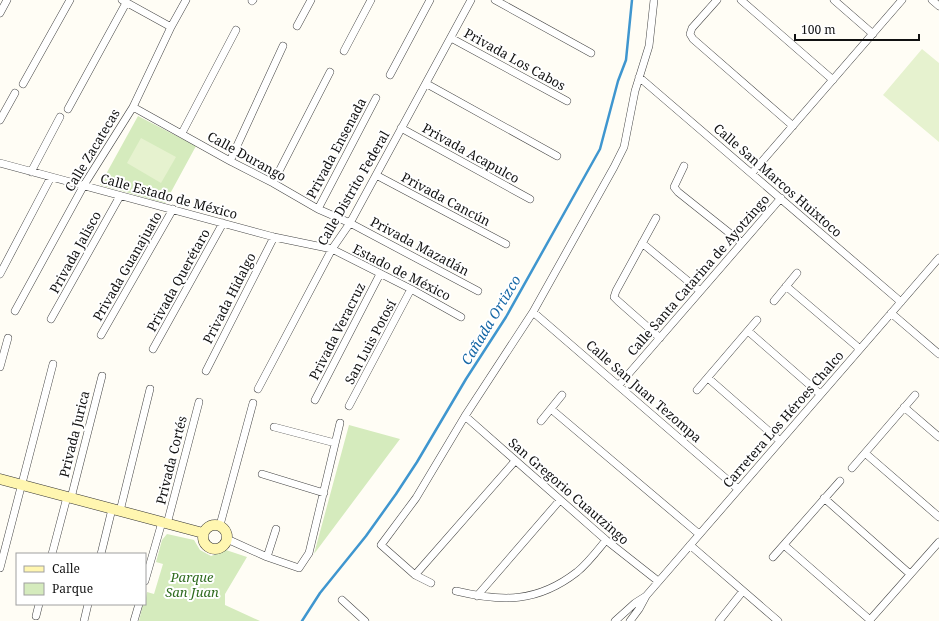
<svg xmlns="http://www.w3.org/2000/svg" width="939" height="621" font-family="'Noto Serif',serif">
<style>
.green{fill:#d5ebbd}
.pitch{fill:#e6f2cf}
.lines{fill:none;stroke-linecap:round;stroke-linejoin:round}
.stream{stroke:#3f96cf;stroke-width:2.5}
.street-casing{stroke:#444;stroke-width:8}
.secondary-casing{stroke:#333;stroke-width:11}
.street{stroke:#fff;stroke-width:7}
.secondary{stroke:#fff6b0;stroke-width:10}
.labels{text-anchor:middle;stroke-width:4;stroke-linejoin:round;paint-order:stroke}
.street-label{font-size:13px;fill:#111;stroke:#fff}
.park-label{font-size:13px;font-style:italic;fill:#2f6b1f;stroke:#fff}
.water-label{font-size:14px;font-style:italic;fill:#1768a6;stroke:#fff}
</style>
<rect width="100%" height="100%" fill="#fffdf5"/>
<path class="green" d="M138,116l58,30 -31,57 -65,-18z
M349,425l51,14 -86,115z
M167,534l27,6 6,10 11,6 15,-6 21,7 -22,37v11l35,16h-121l4,-17h2l2,-12 7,2 9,-30 -7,-2 6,-22z"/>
<path class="pitch" d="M922,49l17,14v79l-56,-47z
M141,138l35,19 -15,26 -34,-20z"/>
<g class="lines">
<path class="stream" d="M302,621l18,-28 46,-57 30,-42 21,-32 49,-83 40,-62 94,-168 18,-68 8,-21 6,-60"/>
<defs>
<path id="street" d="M122,0l49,27
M495,0l96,53
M717,0l-25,28 -2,6 3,5 100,87
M741,0l92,80
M834,0l39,34
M932,0l7,6
M252,1l1,-1
M0,13l7,-13
M297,26l14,-26
M451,38l116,63
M344,51l27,-51
M390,75l40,-75
M639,77l262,225
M23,84l47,-84
M427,84l130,72
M133,107l97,54 43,22 45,26 32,14 128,68
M68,109l58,-106
M0,120l15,-27
M401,128l129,71
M182,133l54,-103
M230,161l53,-115
M0,163l274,74 58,12 79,40 50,28
M684,166l-10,21 4,5 64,51
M31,172l29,-55
M752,173l150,-173
M376,175l130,69
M273,183l57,-111
M318,209l58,-111
M656,218l-40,73 -2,6 4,4 42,37
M642,243l58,48
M0,274l51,-97
M786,286l74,63
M774,301l23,-28
M15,311l69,-126 49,-78 38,-80 15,-27
M533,312l205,177
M891,313l48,41
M51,319l69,-123
M748,331l72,63
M101,335l72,-126
M153,349l70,-126
M0,367l8,-29
M206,371l68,-134
M708,378l72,63
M619,385l162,-187
M258,389l74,-140 18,-26 121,-223
M697,390l60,-70
M315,400l65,-126
M349,406l62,-117
M904,407l35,30
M551,409l148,125
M465,416l141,124 52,41
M541,421l21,-26
M274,427l61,16
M865,453l74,64
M852,468l63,-73
M262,474l62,19
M71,498l31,-122
M824,498l86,76
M120,511l30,-122
M167,524l32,-122
M220,525l33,-122
M227,539l40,18 32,11 10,-15 31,-130
M690,545l88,76
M784,545l86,75
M52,554l15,-57
M101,554l11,-45
M267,557l9,-28
M773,557l67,-76
M0,568l53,-204
M415,575l100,-114
M145,581l17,-59
M431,583l-16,-8 -34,-30 35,-47 49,-82 68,-104 81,-145 10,-20 11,-56 14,-45 5,-46
M456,591c46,11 81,12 121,-19 11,-9 20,-21 29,-32
M477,596l83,-96
M342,600l23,21
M36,616l3,-12
M84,621l4,-17
M134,621l5,-17
M615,621l20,-18 11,-7
M630,621l9,-12 7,-13 293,-338
M719,621l24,-30
M869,621l70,-79"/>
<path id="secondary" d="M0,479l203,54
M203 537a12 12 0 1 1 24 0a12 12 0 1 1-24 0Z"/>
</defs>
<use href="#street" class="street-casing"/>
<use href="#secondary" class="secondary-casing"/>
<use href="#street" class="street"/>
<use href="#secondary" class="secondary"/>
</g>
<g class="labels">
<g class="street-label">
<text transform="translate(515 59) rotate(29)" y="5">Privada Los Cabos</text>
<text transform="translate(336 148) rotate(-62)" y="5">Privada Ensenada</text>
<text transform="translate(92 150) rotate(-59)" y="5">Calle Zacatecas</text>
<text transform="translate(471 153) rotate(29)" y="5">Privada Acapulco</text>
<text transform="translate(247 156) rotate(29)" y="5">Calle Durango</text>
<text transform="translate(778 180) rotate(41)" y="5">Calle San Marcos Huixtoco</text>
<text transform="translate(353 188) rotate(-60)" y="5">Calle Distrito Federal</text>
<text transform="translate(169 196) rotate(15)" y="5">Calle Estado de México</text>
<text transform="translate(446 199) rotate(28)" y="5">Privada Cancún</text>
<text transform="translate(420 246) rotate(28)" y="5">Privada Mazatlán</text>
<text transform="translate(75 252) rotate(-61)" y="5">Privada Jalisco</text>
<text transform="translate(127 266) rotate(-60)" y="5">Privada Guanajuato</text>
<text transform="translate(402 272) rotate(27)" y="5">Estado de México</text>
<text transform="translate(698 275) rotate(-49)" y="5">Calle Santa Catarina de Ayotzingo</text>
<text transform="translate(178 280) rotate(-61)" y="5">Privada Querétaro</text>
<text transform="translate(229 298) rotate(-63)" y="5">Privada Hidalgo</text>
<text transform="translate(337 331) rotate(-63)" y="5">Privada Veracruz</text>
<text transform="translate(370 342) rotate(-62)" y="5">San Luis Potosí</text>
<text transform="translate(644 391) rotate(41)" y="5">Calle San Juan Tezompa</text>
<text transform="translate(783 419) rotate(-49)" y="5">Carretera Los Héroes Chalco</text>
<text transform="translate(74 434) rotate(-76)" y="5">Privada Jurica</text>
<text transform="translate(171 460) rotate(-76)" y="5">Privada Cortés</text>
<text transform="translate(569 491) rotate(41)" y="5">San Gregorio Cuautzingo</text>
</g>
<g class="park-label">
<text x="192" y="582">Parque<tspan x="192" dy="15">San Juan</tspan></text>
</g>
<g class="water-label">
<text transform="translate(491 320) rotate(-59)" y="5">Cañada Ortizco</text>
</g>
</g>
<rect x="16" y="553" width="130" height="52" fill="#ffffff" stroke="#a0a0a0"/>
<rect x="24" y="566" width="20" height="6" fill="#fff6b0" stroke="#a0a0a0"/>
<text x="52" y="573" font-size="12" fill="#111111">Calle</text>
<rect x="24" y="583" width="20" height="12" fill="#d5ebbd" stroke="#a0a0a0"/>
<text x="52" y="593" font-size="12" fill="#111111">Parque</text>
<path d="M795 34v6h124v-6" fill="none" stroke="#111111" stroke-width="2"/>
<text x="801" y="34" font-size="12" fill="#111111" stroke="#ffffff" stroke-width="3" paint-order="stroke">100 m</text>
</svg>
